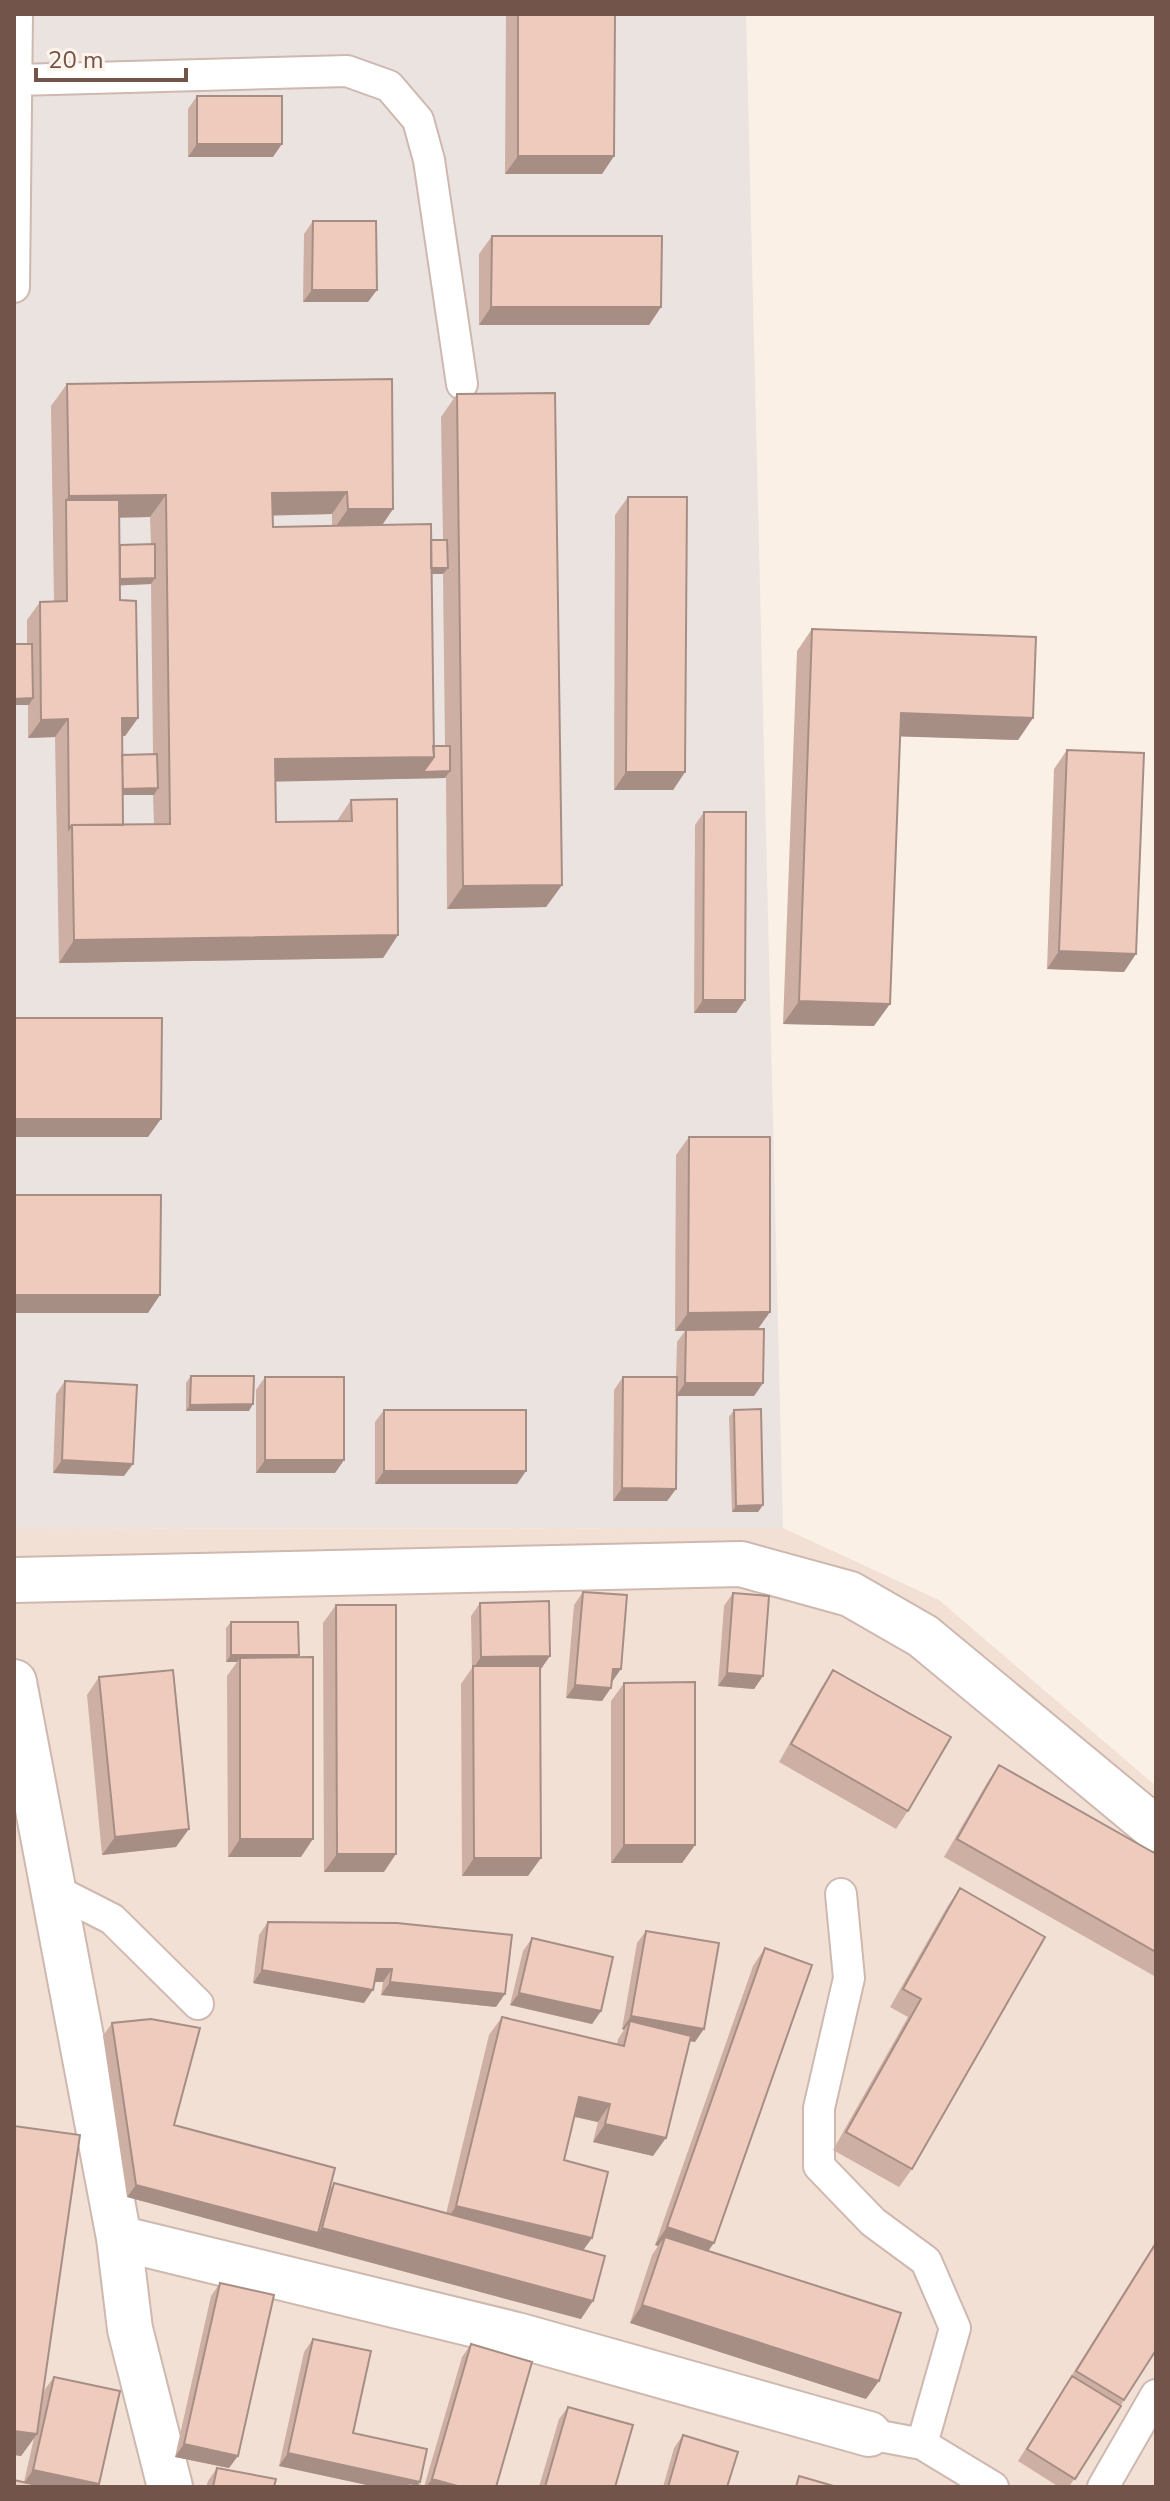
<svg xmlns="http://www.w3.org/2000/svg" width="1170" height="2501" font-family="'Nunito Sans',sans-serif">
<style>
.residential{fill:#f2e0d4}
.industrial{fill:#ebe3df}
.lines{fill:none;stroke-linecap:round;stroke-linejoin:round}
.service-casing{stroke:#ceb8af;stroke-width:34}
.minor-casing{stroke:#ceb8af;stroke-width:48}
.service{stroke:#fff;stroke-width:30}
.minor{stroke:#fff;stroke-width:44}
.wall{fill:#ceafa3;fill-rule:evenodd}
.shaded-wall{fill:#a78e85}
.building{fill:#efcbbe;stroke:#a78e85;stroke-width:2}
</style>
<rect width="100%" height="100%" fill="#fbf0e5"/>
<path class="residential" d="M783,1528l156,72 217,186v701h-1142v-958z"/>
<path class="industrial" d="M14,14h732l37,1514 -769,1z"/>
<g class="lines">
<defs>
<path id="service" d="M17,80l330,-9 42,15 29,34 11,40 33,224
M14,287l3,-273
M53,1889l59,30 86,85
M841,1894l8,84 -30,130v58l54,56 53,39 29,67 -33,116 -53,-10
M922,2444l71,43
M1103,2487l53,-92"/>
<path id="minor" d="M14,1580l727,-16 109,30 73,42 233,193
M14,1682l105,556 11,91 40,158
M119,2238l398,97 352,99"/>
</defs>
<use href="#service" class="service-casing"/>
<use href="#minor" class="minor-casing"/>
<use href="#service" class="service"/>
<use href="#minor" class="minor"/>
</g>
<path class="wall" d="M506,14h109l-1,142 -12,18h-97z
M197,96l76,61h-85v-48z
M313,221l55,81h-65l1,-68z
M492,236l169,71 -12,18h-170v-71z
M67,384l326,125 -11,16 49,15h12l-2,-123 16,-23 105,491 -16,22 -99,2 -1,-131 -170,3v41l61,-1 14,-21 47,135 -15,23 -324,5 -4,-226 -27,1v-33h-14v-61h13v-24l13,-18h14l-3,-196zM332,514v12l-59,1 -1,-12zM150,517l1,27 -31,1 -1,-27zM431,574h12l2,172h-12zM151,584l2,170 -31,1v-19h3l13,-18 -18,-118v-15zM123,795h30l1,29 -31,1z
M628,497l57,275 -12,18h-59l1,-275z
M812,629l221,89 -15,22 -118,-4 -26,290 -91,-2 14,-373z
M1067,750l57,222 -77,-3 7,-200z
M704,812l41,188 -9,13h-42l1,-188z
M689,1137l81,175 -12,17 5,54 -9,13h-77l-1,93 -9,12h-54l1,-111 9,-13h53l1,-35 8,-11h-10l1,-176z
M191,1376l58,35h-63v-28z
M265,1377l79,83 -9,13h-79v-83z
M65,1381l59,95 -71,-3 3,-79z
M384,1410l142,61 -9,13h-142v-62z
M734,1410l29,95 -5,7h-26l-3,-95z
M583,1592l29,90 -10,19 -36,-3 8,-93z
M733,1593l30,83 -9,13 -36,-3 6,-80z
M480,1603l70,53 -10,13 -12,207h-66l-1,-192 11,-16 -1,-52z
M336,1605l48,267h-60l-1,-249z
M231,1622l68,33 -2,2 4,200h-73l-1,-181 10,-14h-11v-34z
M833,1670l75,141 -12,18 -117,-67 42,-74z
M99,1677l77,170 -74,8 -15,-160z
M624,1683l71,162 -13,18h-71v-162z
M999,1765l157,89v123l-212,-120 43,-74z
M960,1888l-48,281 -13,18 -66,-37 75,-133 -18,-10 57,-100z
M268,1922l228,85 -115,-12 2,-13h-8l-11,21 -111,-20 6,-48z
M646,1931l49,111 -6,-1 -36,115 -60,-14 5,-20 -24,-5 -10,43 28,78 -9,12 -2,69 -454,-122 -24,-161 9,-13 62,102 156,64 4,-6 112,31 43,-179 13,-18 115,27 1,-5 6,-9 -2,-1 15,-86z
M532,1938l69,73 -9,13 -82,-19 13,-54z
M765,1948l-57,303 158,148 -236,-76 22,-68 6,-9 -3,-1 98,-279z
M14,2126l26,282 5,-19 9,-12 45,107 -2,3h-83l10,-5 10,-44 -13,18 -7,-1z
M1156,2241v109l-87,137h-10l-41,-26z
M220,2283l9,185 -54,-11 36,-161z
M313,2339l40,94 67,49 -3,3 7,2 38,-130 9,-13 25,143h-120l-97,-21 25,-114z
M568,2407l47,80h-76l20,-68z
M683,2435l44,52h-64l11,-39z
M217,2468l57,19h-68l2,-6z"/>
<path class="shaded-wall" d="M197,144h85l-9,13h-85z
M518,156h96l-12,18h-97z
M312,290h65l-9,12h-65z
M491,307h170l-12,18h-170z
M347,492l-15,22 -76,2 16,-23z
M166,495l-16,22 -84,1v-18l3,-4z
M348,509h45l-15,22 -46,1z
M421,568h27l-5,6h-27z
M155,578l-4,6 -44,2 5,-7z
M33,698l-4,7h-15v-6z
M901,713l132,5 -15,22 -133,-4z
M122,718h16l-13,18h-16z
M68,719l-13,18 -27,1 13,-18z
M434,757l16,14 -5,7 -185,4 15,-23z
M626,772h59l-12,18h-59z
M158,788l-4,7h-44l5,-6z
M562,885l-16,22 -99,2 16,-23z
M398,935l-15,23 -324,5 15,-23z
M1059,951l77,3 -12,18 -77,-3z
M703,1000h42l-9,13h-42z
M799,1001l91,3 -16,22 -91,-2z
M14,1119h147l-13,18h-134z
M14,1295h146l-12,18h-134z
M770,1312l-13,18 -82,1 13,-18z
M685,1383h78l-9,13h-78z
M253,1404l-4,7h-63l4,-6z
M62,1460l71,4 -9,12 -71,-3z
M265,1460h79l-9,13h-79z
M384,1471h142l-9,13h-142z
M622,1488l54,1 -9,12h-54z
M763,1505l-5,7h-26l4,-6z
M231,1655h68l-5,7 -54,-4 -3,4h-11z
M550,1656l-9,13 -69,1 9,-13z
M613,1669h8l-9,13 -8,-1z
M727,1673l36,3 -9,13 -36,-3z
M575,1685l36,3 -9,13 -36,-3z
M189,1829l-13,18 -74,8 13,-18z
M240,1839h73l-12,18h-73z
M624,1845h71l-13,18h-71z
M337,1854h59l-12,18h-60z
M474,1858h67l-13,18h-66z
M377,1969h15l-9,13h-15z
M262,1970l111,20 -9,13 -111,-20z
M390,1982l115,12 -9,13 -115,-12z
M519,1993l82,18 -9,13 -82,-19z
M631,2016l73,13 -9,13 -67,-12 2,-9 -6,9 -2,-1z
M579,2097l31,7 -12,18 -31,-7z
M605,2124l61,14 -13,18 -60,-14z
M136,2185l182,48 4,-5 271,73 -12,18 -454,-122z
M456,2206l136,32 -13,18 -135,-32z
M667,2227l47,16 -13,18 -36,-24 -7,9 -3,-1z
M642,2305l237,76 -13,18 -236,-76z
M14,2431l23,3 -16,22 -7,-1z
M184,2444l54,12 -9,12 -54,-11z
M288,2453l132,29 -4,5 -7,-4 -3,4h-30l-97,-21z
M33,2470l66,14 -2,3h-54l-19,-4z
M432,2479l29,8h-35z"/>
<path class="building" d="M518,14h97l-1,142h-96z
M197,96h85v48h-85z
M313,221h63l1,69h-65z
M492,236h170l-1,71h-170z
M392,379l1,130h-45l-1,-17 -75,1 1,34 158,-3 3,233 -159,2 1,63 76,-1 -1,-21 46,-1 1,136 -324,5 -2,-115 98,-1 -4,-329 -97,1 -2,-112z
M555,393l7,492 -99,1 -6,-492z
M628,497h59l-2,275h-59z
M66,500h53l1,100 16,1 2,117h-16l1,107h-51l-3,4 -1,-110 -27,1 -1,-118 27,-1z
M431,540h16l1,28h-17z
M155,544v34l-35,1v-34z
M812,629l224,8 -3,81 -132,-5 -11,291 -91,-3z
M14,644h18l1,54 -19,1z
M433,746h17v25l-27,1 11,-15z
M1067,750l77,3 -8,201 -77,-3z
M157,754l1,34 -35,1 -1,-34z
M704,812h42l-1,188h-42z
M14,1018h148l-1,101h-147z
M689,1137h81v175l-82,1z
M14,1195h147l-1,100h-146z
M764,1329l-1,54h-78l1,-53z
M191,1376h63l-1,28 -63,1z
M265,1377h79v83h-79z
M623,1377h54l-1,112 -54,-1z
M65,1381l72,4 -4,79 -71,-4z
M761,1409l2,96 -27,1 -2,-96z
M384,1410h142v61h-142z
M583,1592l44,3 -6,74h-8l-2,19 -36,-3z
M733,1593l36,3 -6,80 -36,-3z
M549,1601l1,55 -69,1 -1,-54z
M336,1605h60v249h-59z
M231,1622h67l1,33h-68z
M313,1657v182h-73v-181z
M473,1666h67l1,192h-67z
M173,1670l16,159 -74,8 -16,-160z
M833,1670l118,67 -43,74 -117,-67z
M695,1682v163h-71v-162z
M999,1765l157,89v98l-199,-113z
M960,1888l85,49 -133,232 -66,-37 75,-133 -18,-10z
M268,1922l129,1 115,12 -7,59 -115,-12 2,-13h-15l-4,21 -111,-20z
M646,1931l73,12 -15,86 -73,-13z
M532,1938l81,19 -12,54 -82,-18z
M765,1948l47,17 -98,278 -47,-16z
M502,2017l122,29 6,-25 61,15 -25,102 -61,-14 5,-20 -31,-7 -15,63 44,12 -16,66 -136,-32z
M151,2019l49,9 -26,97 161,43 -17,65 -182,-48 -24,-162z
M14,2126l66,9 -43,299 -23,-3z
M334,2183l271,73 -12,45 -271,-73z
M665,2237l236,76 -22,68 -237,-76z
M1156,2243v107l-32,50 -48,-29z
M220,2283l54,12 -36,161 -54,-12z
M313,2339l58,12 -18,82 74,16 -7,33 -132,-29z
M471,2344l61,18 -36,125h-35l-29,-8z
M1072,2376l49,30 -46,73 -48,-30z
M54,2377l66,14 -21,93 -66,-14z
M568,2407l65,18 -18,62h-70z
M683,2435l55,17 -11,35h-59z
M217,2468l59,11 -2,8h-61z
M799,2476l38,11h-41z
M14,2480l31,7h-31z
M409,2483l17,4h-18z"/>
<rect width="1170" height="2501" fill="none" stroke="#73544b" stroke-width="32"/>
<path d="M36 68v12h150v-12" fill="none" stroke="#73544b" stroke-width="4"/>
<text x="48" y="68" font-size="24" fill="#73544b" stroke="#fef4eb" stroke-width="6" paint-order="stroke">20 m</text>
</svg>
